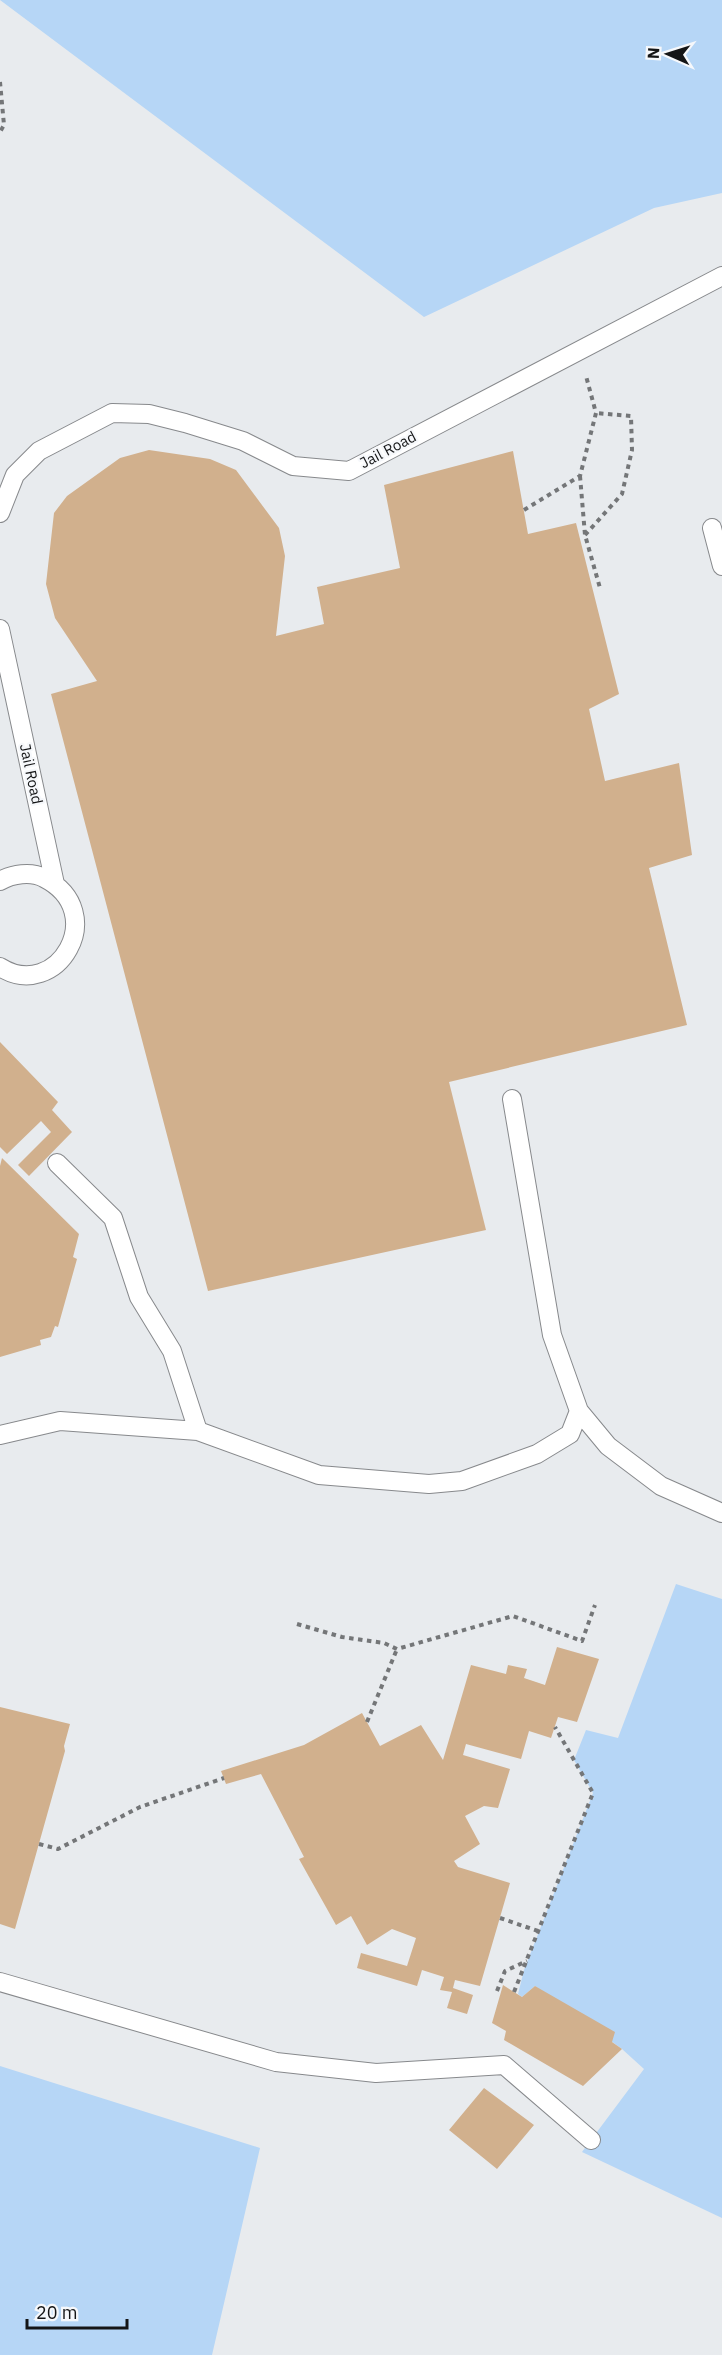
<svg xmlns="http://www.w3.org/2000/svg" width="722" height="2355" font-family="'IBM Plex Sans',sans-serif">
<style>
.green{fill:#b6d6f6}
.building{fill:#d1b08d}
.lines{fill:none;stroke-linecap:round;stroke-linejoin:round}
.service-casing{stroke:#87898c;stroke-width:20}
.path{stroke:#747678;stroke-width:4;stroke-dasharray:4.5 4.5;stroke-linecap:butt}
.service{stroke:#fff;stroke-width:18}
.labels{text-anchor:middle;stroke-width:4.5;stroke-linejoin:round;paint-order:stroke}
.street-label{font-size:15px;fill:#141516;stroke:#f6f8fb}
</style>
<rect width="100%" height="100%" fill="#e8ebee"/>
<path class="green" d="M0,0h722v193l-68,15 -230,109z
M676,1584l46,15v619l-140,-66 62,-83 -22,-20 -87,-63 -13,11 -4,-3 6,-24 69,-177 -19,-33 12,-30 32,8z
M0,2066l260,82 -48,207h-212z"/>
<path class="building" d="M149,450l61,9 26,11 43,58 6,28 -9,80 48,-12 -7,-37 83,-19 -16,-83 129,-34 15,83 48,-11 43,171 -30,15 16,72 74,-18 13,92 -43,13 38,157 -238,57 37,148 -278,61 -157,-597 46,-13 -42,-63 -9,-34 8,-71 13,-17 53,-38z
M0,1042l58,60 -6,8 20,22 -43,44 -11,-11 33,-33 -10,-11 -34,33 -7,-7z
M2,1158l77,76 -6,23 4,2 -19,68 -3,-1 -4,11 -11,3 1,5 -41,12v-191z
M557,1647l42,12 -22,63 -19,-5 -7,21 -22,-7 -8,28 -55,-15 -3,11 47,14 -12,39 -14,-2 -19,10 15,28 -26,17 4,6 52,16 -30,103 -25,-6 -2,8 20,7 -6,19 -20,-6 5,-16 -12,-2 4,-13 -22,-7 -5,16 -60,-18 4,-15 46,13 9,-28 -24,-9 -25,16 -16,-29 -15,9 -37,-66 5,-2 -43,-83 -35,10 -5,-13 83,-26 58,-32 18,33 41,-21 22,35 28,-95 35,9 2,-9 19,4 -3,9 21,7z
M0,1707l70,17 -6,22 1,5 -50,178 -15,-5z
M503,1985l19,12 13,-11 80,46 -3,10 10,7 -39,37 -79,-46 2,-9 -14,-8z
M484,2088l50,37 -37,44 -48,-39z"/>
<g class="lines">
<defs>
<path id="service" d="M0,513l15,-38 24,-24 73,-38 37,1 36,9 58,18 50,25 56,5 373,-195
M712,528l10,38
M0,629l55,255
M0,881c12,-7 31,-10 44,-3 67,34 13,125 -44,89
M512,1099l40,236 27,76 29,35 53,40 61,27
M57,1163l56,55 26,79 33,54 26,80
M0,1435l60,-14 138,10 121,44 110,9 33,-3 75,-27 33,-20 9,-23
M0,1982l276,80 100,11 128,-8 87,75"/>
</defs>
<use href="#service" class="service-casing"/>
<path class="path" d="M0,82l4,43 -4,7
M580,476l5,59 15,53
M524,510l56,-34 16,-63 -10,-37
M585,535l37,-41 10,-44 -1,-34 -35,-3
M297,1624l45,13 42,6 13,6 116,-33 69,25 13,-36
M367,1722l30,-73
M39,1844l19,5 82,-42 84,-29
M500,1918l38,13
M497,1991l8,-20 22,-10
M514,1992l79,-199 -38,-66"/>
<use href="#service" class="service"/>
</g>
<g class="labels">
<g class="street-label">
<text transform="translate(388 450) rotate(-28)" y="5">Jail Road</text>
<text transform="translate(31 774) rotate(78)" y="5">Jail Road</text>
</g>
</g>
<g transform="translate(668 54) rotate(273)" stroke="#f6f8fb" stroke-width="4.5" paint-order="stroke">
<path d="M0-4.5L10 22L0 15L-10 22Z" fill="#141516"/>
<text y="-9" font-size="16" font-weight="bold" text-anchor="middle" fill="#141516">N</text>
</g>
<path d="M27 2319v9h100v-9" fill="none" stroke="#141516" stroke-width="3"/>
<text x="36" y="2319" font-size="18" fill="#141516" stroke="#f6f8fb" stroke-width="4.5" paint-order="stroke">20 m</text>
</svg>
